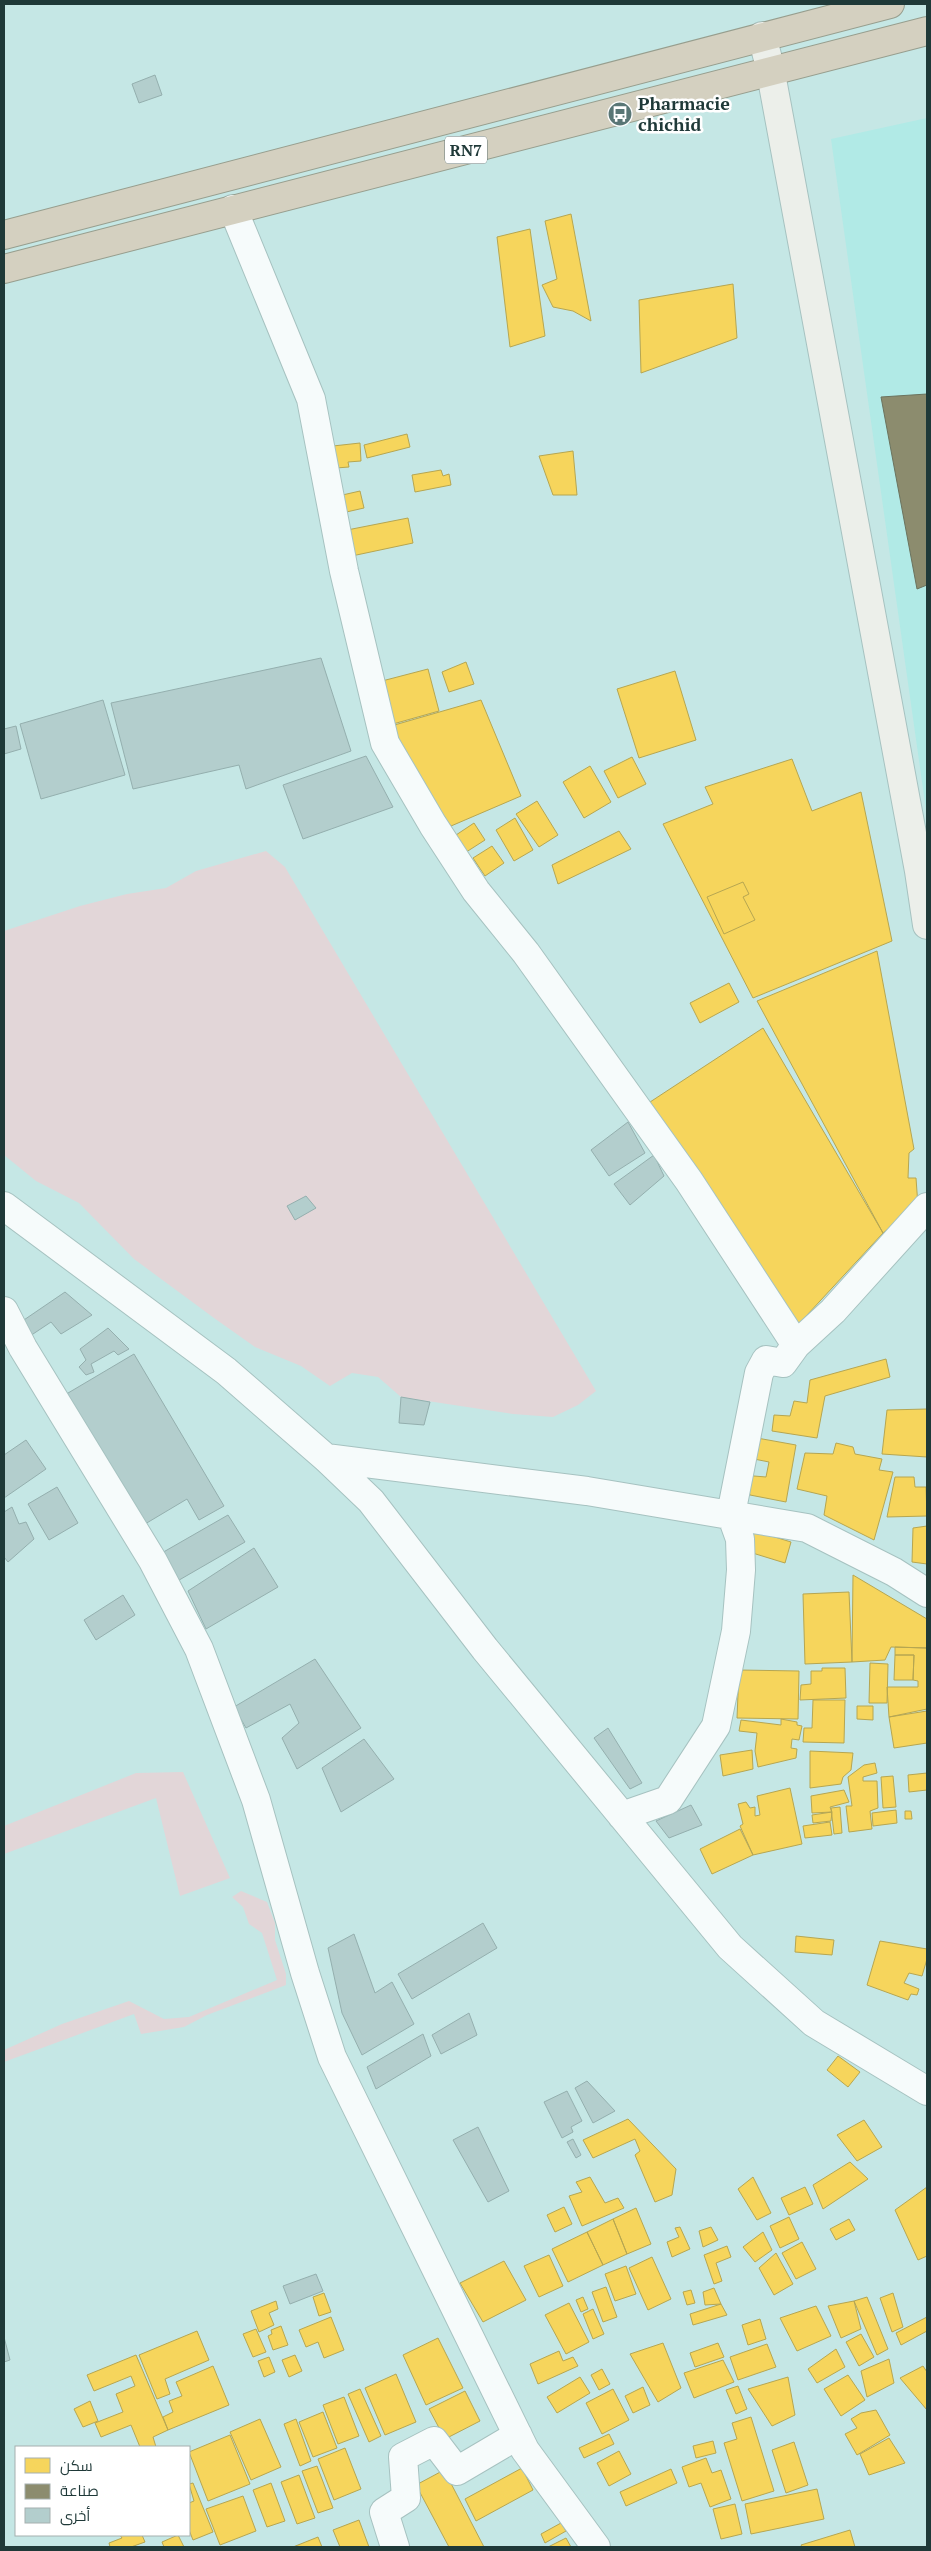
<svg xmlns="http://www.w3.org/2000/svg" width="931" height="2551" font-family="'PT Serif',Cairo,serif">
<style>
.built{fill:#b1eae6}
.green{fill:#e2d6d8}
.homes{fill:#f6d55c;stroke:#b6a651}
.industry{fill:#8c8c6e;stroke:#6b735e}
.building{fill:#b3cecd;stroke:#94afae}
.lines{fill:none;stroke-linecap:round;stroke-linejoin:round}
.street-casing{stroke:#a6c2c0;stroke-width:30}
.secondary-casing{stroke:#a6c2c0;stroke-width:30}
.highway-casing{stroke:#979e8e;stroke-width:30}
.street{stroke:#f6fbfb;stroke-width:28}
.secondary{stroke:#ecefea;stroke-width:28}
.highway{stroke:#d4d0c0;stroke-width:28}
.labels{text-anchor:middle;stroke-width:5;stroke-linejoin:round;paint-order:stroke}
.shield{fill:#fff;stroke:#627474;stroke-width:1}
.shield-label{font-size:16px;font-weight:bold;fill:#1f3938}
.poi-label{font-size:18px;font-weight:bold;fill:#1f3938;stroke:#fff;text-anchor:start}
</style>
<rect width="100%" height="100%" fill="#c5e7e5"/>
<path class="built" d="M927,118v699l-96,-678z"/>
<path class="green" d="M266,851l19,16 311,524 -18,14 -25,12 -40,-3 -112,-17 -23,-20 -26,-4 -22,13 -29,-20 -46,-19 -41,-29 -80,-59 -55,-56 -43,-22 -32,-26v-224l76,-25 47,-12 39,-6 30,-17z
M183,1772l47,106 -50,18 -24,-98 -152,56v-28l132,-53z
M241,1891l26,11 8,21v17l11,34v11l-79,30 -23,12 -43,7 -7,-20 -130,48v-12l58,-26 67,-23 35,18 25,-2 88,-37 -15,-47 -13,-9 -6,-17 -11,-10z"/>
<path class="homes" d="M571,214l20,107 -18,-10 -20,-4 -11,-22 15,-6 -12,-58z
M530,229l15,107 -35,11 -13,-110z
M733,284l4,54 -96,35 -2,-73z
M407,434l3,13 -43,11 -3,-13z
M360,443l1,18 -13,1 1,5 -13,1 -3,-22z
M573,451l4,44h-24l-14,-39z
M441,470l2,6 6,-2 2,11 -36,7 -3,-17z
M360,491l4,17 -22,5 -4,-17z
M408,518l5,25 -66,14 -5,-26z
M466,662l8,22 -25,8 -7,-20z
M428,669l11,42 -46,13 -11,-43z
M675,671l21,69 -57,18 -22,-69z
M481,700l40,96 -70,30 -57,-77 -3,-23z
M632,757l14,27 -28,14 -14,-27z
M792,759l20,52 49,-19 31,149 -139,57 -90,-174 50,-20 -8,-17z
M590,766l21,36 -27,16 -21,-36z
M537,801l21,34 -19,12 -23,-33z
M515,818l18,32 -19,11 -18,-31z
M474,823l11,17 -25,16 -7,-19z
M619,831l12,18 -73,35 -6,-19z
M492,846l12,17 -19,13 -12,-18z
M743,882l6,12 -6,3 12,23 -31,14 -17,-37z
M877,951l37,198 -5,4 -1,25h8l2,28 -35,27 -126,-232z
M729,983l10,19 -39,21 -10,-20z
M763,1028l120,205 -88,95 -148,-224z
M886,1359l4,18 -65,19 -8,42 -45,-7 2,-16 16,1 4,-15 13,2 3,-23z
M927,1409v48l-45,-3 5,-44z
M757,1438l39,7 -10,57 -36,-7 -8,-20 24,2 3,-15 -15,-3z
M836,1443l17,4 2,7 27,5 -3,11 14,2 -19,68 -50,-25 3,-19 -30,-7 8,-36 28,1z
M895,1477h19l1,10h11l1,29 -40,1z
M927,1526v38l-15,-2 1,-34z
M752,1530l39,12 -6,21 -39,-12z
M853,1575l74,44v29l-36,-1 -6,13 -33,2z
M849,1592l3,70 -47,2 -2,-70z
M895,1647l32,1v61l-38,8 -2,-30h31v-6l-5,-1 1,-25h-19z
M895,1655h19l-1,25h-19z
M870,1663l18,1 -1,39h-18z
M822,1668h23l1,30 -46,2 1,-15 10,-1v-13h11z
M739,1670l60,1 -1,48 -61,-1z
M813,1700h32l-1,43 -41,-1 1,-14h8z
M857,1706h16v14l-16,-1z
M927,1711v32l-33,5 -5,-31z
M781,1719l16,3v3l5,1 -3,14 -7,-1 -1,9 6,1 -1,9 -38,9 -3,-16 2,-18 -18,-2 2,-11 40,5z
M752,1750l1,19 -30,7 -3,-21z
M810,1751l43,2 -2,17 -8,7 -2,7 -31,4z
M875,1763l2,10 -14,4v4h14l1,27 -8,3 2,18 -23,3 -3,-26h6l-4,-29 16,-12z
M927,1773v17l-18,2 -1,-17z
M893,1776l3,31 -13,1 -2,-31z
M790,1788l12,56 -49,11 -13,-29 3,-2 -5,-20 8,-2 4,6 5,-1v9l5,-1 -3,-19z
M844,1790l5,12 -19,5 2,5 -20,1 -1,-17z
M840,1807l2,26 -8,1 -3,-26z
M896,1810l1,13 -24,3 -1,-13z
M905,1811h6l1,8h-7z
M832,1812l-1,9 -18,2 -1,-8z
M830,1822l2,13 -27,3 -2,-12z
M740,1829l13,26 -41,19 -12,-25z
M796,1936l38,4 -2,15 -37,-3z
M880,1941l47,8v10l-5,17 -13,-3 -5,10 15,6 -2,6 -6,-1 -3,6 -41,-15z
M838,2056l22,16 -12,15 -21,-17z
M628,2119l48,50 -4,26 -17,7 -20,-47 5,-4 -5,-12 -42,19 -10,-18z
M864,2120l18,27 -25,14 -20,-26z
M850,2162l18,17 -45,30 -10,-24z
M590,2177l15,26 13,-5 6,10 -42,18 -13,-30 13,-4 -6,-10z
M753,2177l18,36 -14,7 -19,-31z
M805,2187l8,17 -24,11 -8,-17z
M927,2187v69l-9,4 -23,-50z
M564,2207l8,17 -17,8 -8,-17z
M636,2208l15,36 -24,10 -14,-35z
M789,2217l10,22 -19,9 -10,-22z
M613,2219l14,35 -24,11 -16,-33z
M849,2219l6,11 -19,10 -6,-11z
M680,2227l10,22 -18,8 -5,-15 12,-5 -4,-9z
M711,2227l7,13 -15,7 -4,-16z
M587,2232l16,33 -35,17 -16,-33z
M763,2232l9,18 -17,12 -12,-15z
M802,2242l14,27 -20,10 -14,-26z
M727,2246l4,11 -15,6 6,18 -8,3 -10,-29z
M776,2253l17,31 -19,11 -15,-27z
M549,2255l14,31 -24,11 -15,-31z
M652,2257l19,42 -23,11 -19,-42z
M504,2261l22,39 -43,22 -23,-39z
M626,2266l10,28 -21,7 -10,-27z
M606,2287l11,30 -14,5 -11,-30z
M714,2288l7,16 -16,1 -2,-13z
M691,2290l4,13 -8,2 -4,-13z
M324,2293l7,19 -12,4 -6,-19z
M893,2293l10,34 -11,5 -12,-34z
M583,2297l5,12 -7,3 -5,-12z
M867,2297l21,52 -11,6 -23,-54z
M276,2301l2,8 -9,4 5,12 -15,7 -8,-21z
M854,2301l7,28 -20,9 -13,-32z
M569,2303l20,39 -23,12 -21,-39z
M721,2304l6,11 -34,10 -3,-11z
M816,2306l15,30 -34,15 -17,-33z
M593,2309l11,25 -11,5 -10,-25z
M331,2317l13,33 -20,8 -6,-16 -12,5 -7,-17z
M927,2317v14l-26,14 -5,-12z
M760,2319l6,20 -18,6 -6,-20z
M281,2326l7,19 -15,5 -5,-14 4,-2 -1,-4z
M256,2329l10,23 -13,5 -10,-23z
M197,2331l12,29 -44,19 5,15 -13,5 -18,-44z
M861,2334l13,23 -15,9 -13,-24z
M438,2338l25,50 -37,17 -23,-50z
M663,2343l18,45 -23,14 -28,-48z
M718,2343l6,14 -29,10 -5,-14z
M767,2344l9,23 -38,13 -8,-23z
M836,2349l9,18 -28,16 -9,-14z
M559,2351l4,10 10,-4 5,9 -40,18 -8,-20z
M136,2355l32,75 -15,7 3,10h-16l-9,-22 -30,12 -6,-14 28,-11 -7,-18 19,-8 -4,-10 -37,15 -7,-16z
M295,2355l7,16 -13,6 -7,-17z
M269,2357l6,15 -11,5 -6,-16z
M889,2359l5,24 -27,14 -6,-26z
M723,2360l11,22 -40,16 -10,-25z
M213,2366l16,39 -61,25 -5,-13 10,-5 -4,-11 13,-5 -6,-14z
M923,2366l4,6v38l-27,-32z
M602,2369l8,15 -11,6 -8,-15z
M396,2374l20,48 -31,13 -20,-47z
M848,2375l17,25 -24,16 -17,-27z
M580,2377l10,16 -33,20 -10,-16z
M788,2377l7,38 -23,11 -24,-37z
M738,2386l9,23 -11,5 -10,-24z
M643,2387l7,18 -17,8 -8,-17z
M360,2389l21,47 -12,6 -21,-48z
M613,2389l16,31 -27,14 -16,-31z
M465,2391l15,30 -35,18 -16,-30z
M344,2397l15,39 -21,8 -15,-39z
M90,2401l8,20 -15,6 -9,-18z
M876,2410l14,25 -33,20 -12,-21 12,-6 -6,-9 10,-6z
M323,2412l14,36 -24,9 -14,-35z
M751,2417l23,74 -32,10 -18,-58 13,-4 -5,-16z
M260,2419l21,48 -30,13 -21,-48z
M296,2419l15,42 -11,5 -16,-42z
M609,2434l5,10 -30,14 -5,-10z
M230,2435l20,49 -42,17 -19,-49z
M889,2438l16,25 -36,12 -9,-21z
M713,2441l3,12 -20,5 -3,-12z
M794,2442l14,43 -22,8 -14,-43z
M345,2448l16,41 -27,11 -16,-41z
M619,2451l12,23 -22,12 -12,-23z
M706,2458l6,15 9,-3 10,29 -21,8 -9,-24 -12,4 -7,-20z
M317,2466l16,42 -15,5 -16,-42z
M522,2468l11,22 -57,31 -11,-22z
M671,2469l6,14 -51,23 -6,-14z
M444,2470l40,77h-35l-33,-62z
M299,2475l16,43 -18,6 -16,-42z
M193,2483l20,49 -20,8 -4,-10v-27l5,-2 -5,-17z
M271,2483l14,38 -18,6 -14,-37z
M817,2489l7,30 -73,15 -6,-30z
M243,2496l13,35 -36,14 -14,-36z
M735,2504l7,30 -21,5 -8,-30z
M359,2520l10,27h-29l-7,-17z
M561,2523l5,8 -21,12 -4,-9z
M850,2530l5,17h-53l-1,-2z
M120,2535h22l3,7 -14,5h-21l-1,-4 13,-5z
M178,2535l6,12h-20l-2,-5z
M318,2537l4,10h-29z
M566,2538l5,9h-23z"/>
<path class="industry" d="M927,394v191l-10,4 -36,-192z"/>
<path class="building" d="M155,75l7,20 -23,8 -7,-19z
M321,658l30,93 -105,38 -7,-24 -106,24 -22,-86z
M103,700l22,75 -84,24 -21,-75z
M16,726l5,23 -17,5v-25z
M366,756l27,51 -90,32 -20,-54z
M628,1122l17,31 -36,23 -18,-26z
M654,1155l10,21 -34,29 -16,-21z
M306,1196l10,12 -21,12 -8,-14z
M65,1292l27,23 -31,19 -10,-12 -24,16 -9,-14z
M108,1328l21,21 -11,6 -4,-4 -23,13 3,8 -8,3 -7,-8 7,-7 -6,-11z
M134,1354l90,152 -25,14 -12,-21 -47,28 -77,-131z
M401,1397l29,5 -6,23 -25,-2z
M26,1440l20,29 -42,29v-43z
M57,1487l21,36 -29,17 -21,-36z
M12,1507l7,17 7,-2 8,17 -26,23 -4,-5v-45z
M228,1515l17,27 -71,41 -14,-29z
M254,1548l24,39 -72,42 -18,-38z
M123,1595l12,20 -39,25 -12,-20z
M315,1659l46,69 -64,41 -15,-31 17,-15 -9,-19 -44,24 -12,-21z
M608,1728l34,55 -12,6 -36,-51z
M364,1739l30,40 -53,33 -19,-44z
M691,1805l11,20 -33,13 -13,-17z
M483,1923l14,25 -85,51 -14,-25z
M354,1934l21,59 17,-11 22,42 -52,31 -20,-42 -14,-65z
M469,2013l8,22 -36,19 -9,-19z
M423,2034l8,22 -55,33 -9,-22z
M587,2081l28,30 -22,12 -18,-35z
M567,2091l15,30 -11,6 2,5 -11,6 -18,-36z
M478,2127l31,64 -21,11 -35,-62z
M573,2139l8,16 -5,3 -9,-16z
M316,2274l7,17 -33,13 -7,-18z
M4,2337l6,23 -6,2z"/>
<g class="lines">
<defs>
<path id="street" d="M233,209l78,190 33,172 41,172 48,82 43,66 50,62 163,228 107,164
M4,1206l222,165 100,87 45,43 114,148 245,298 84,76 113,68
M4,1311l19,37 130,213 46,88 57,151 49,173 27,84 193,393 71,97
M326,1458l261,33 220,37 87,44 33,21
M622,1816l46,-16 48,-74 20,-95 5,-61 -1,-31 -9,-25 28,-141 7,-13 17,3 13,-18 37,-34 94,-104
M395,2547l-11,-35 22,-14 -3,-41 31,-16 23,30 61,-36"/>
<path id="secondary" d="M762,36l7,27 150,808 8,54"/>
<path id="highway" d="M4,235l886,-231
M4,269l923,-238"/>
</defs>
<use href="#street" class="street-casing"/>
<use href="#secondary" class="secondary-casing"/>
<use href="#highway" class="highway-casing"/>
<use href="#street" class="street"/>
<use href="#secondary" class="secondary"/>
<use href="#highway" class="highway"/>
</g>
<defs>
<symbol id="bus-disc" viewBox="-11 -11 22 22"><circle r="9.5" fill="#597675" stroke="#fff"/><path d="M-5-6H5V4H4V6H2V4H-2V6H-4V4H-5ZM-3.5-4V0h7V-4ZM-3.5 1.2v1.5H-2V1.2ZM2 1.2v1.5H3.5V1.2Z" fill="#fff"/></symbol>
</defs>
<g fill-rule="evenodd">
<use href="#bus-disc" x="606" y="100" width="28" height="28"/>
</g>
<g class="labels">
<rect class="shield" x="445" y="136.5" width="42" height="27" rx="4"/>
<g class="shield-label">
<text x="466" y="156">RN7</text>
</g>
<g class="poi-label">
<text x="638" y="110">Pharmacie<tspan x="638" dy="21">chichid</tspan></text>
</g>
</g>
<rect width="931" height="2551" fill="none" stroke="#1f3938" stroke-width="10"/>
<rect x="15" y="2446" width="175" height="90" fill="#ffffff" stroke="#a5b0af"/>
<rect x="25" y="2458" width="25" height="15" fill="#f6d55c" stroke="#a5b0af"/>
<text x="60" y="2471" font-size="15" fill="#1f3938">سكن</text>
<rect x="25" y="2484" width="25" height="15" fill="#8c8c6e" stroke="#a5b0af"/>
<text x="60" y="2496" font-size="15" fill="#1f3938">صناعة</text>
<rect x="25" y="2508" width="25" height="15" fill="#b3cecd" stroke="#a5b0af"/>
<text x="60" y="2521" font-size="15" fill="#1f3938">أخرى</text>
</svg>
